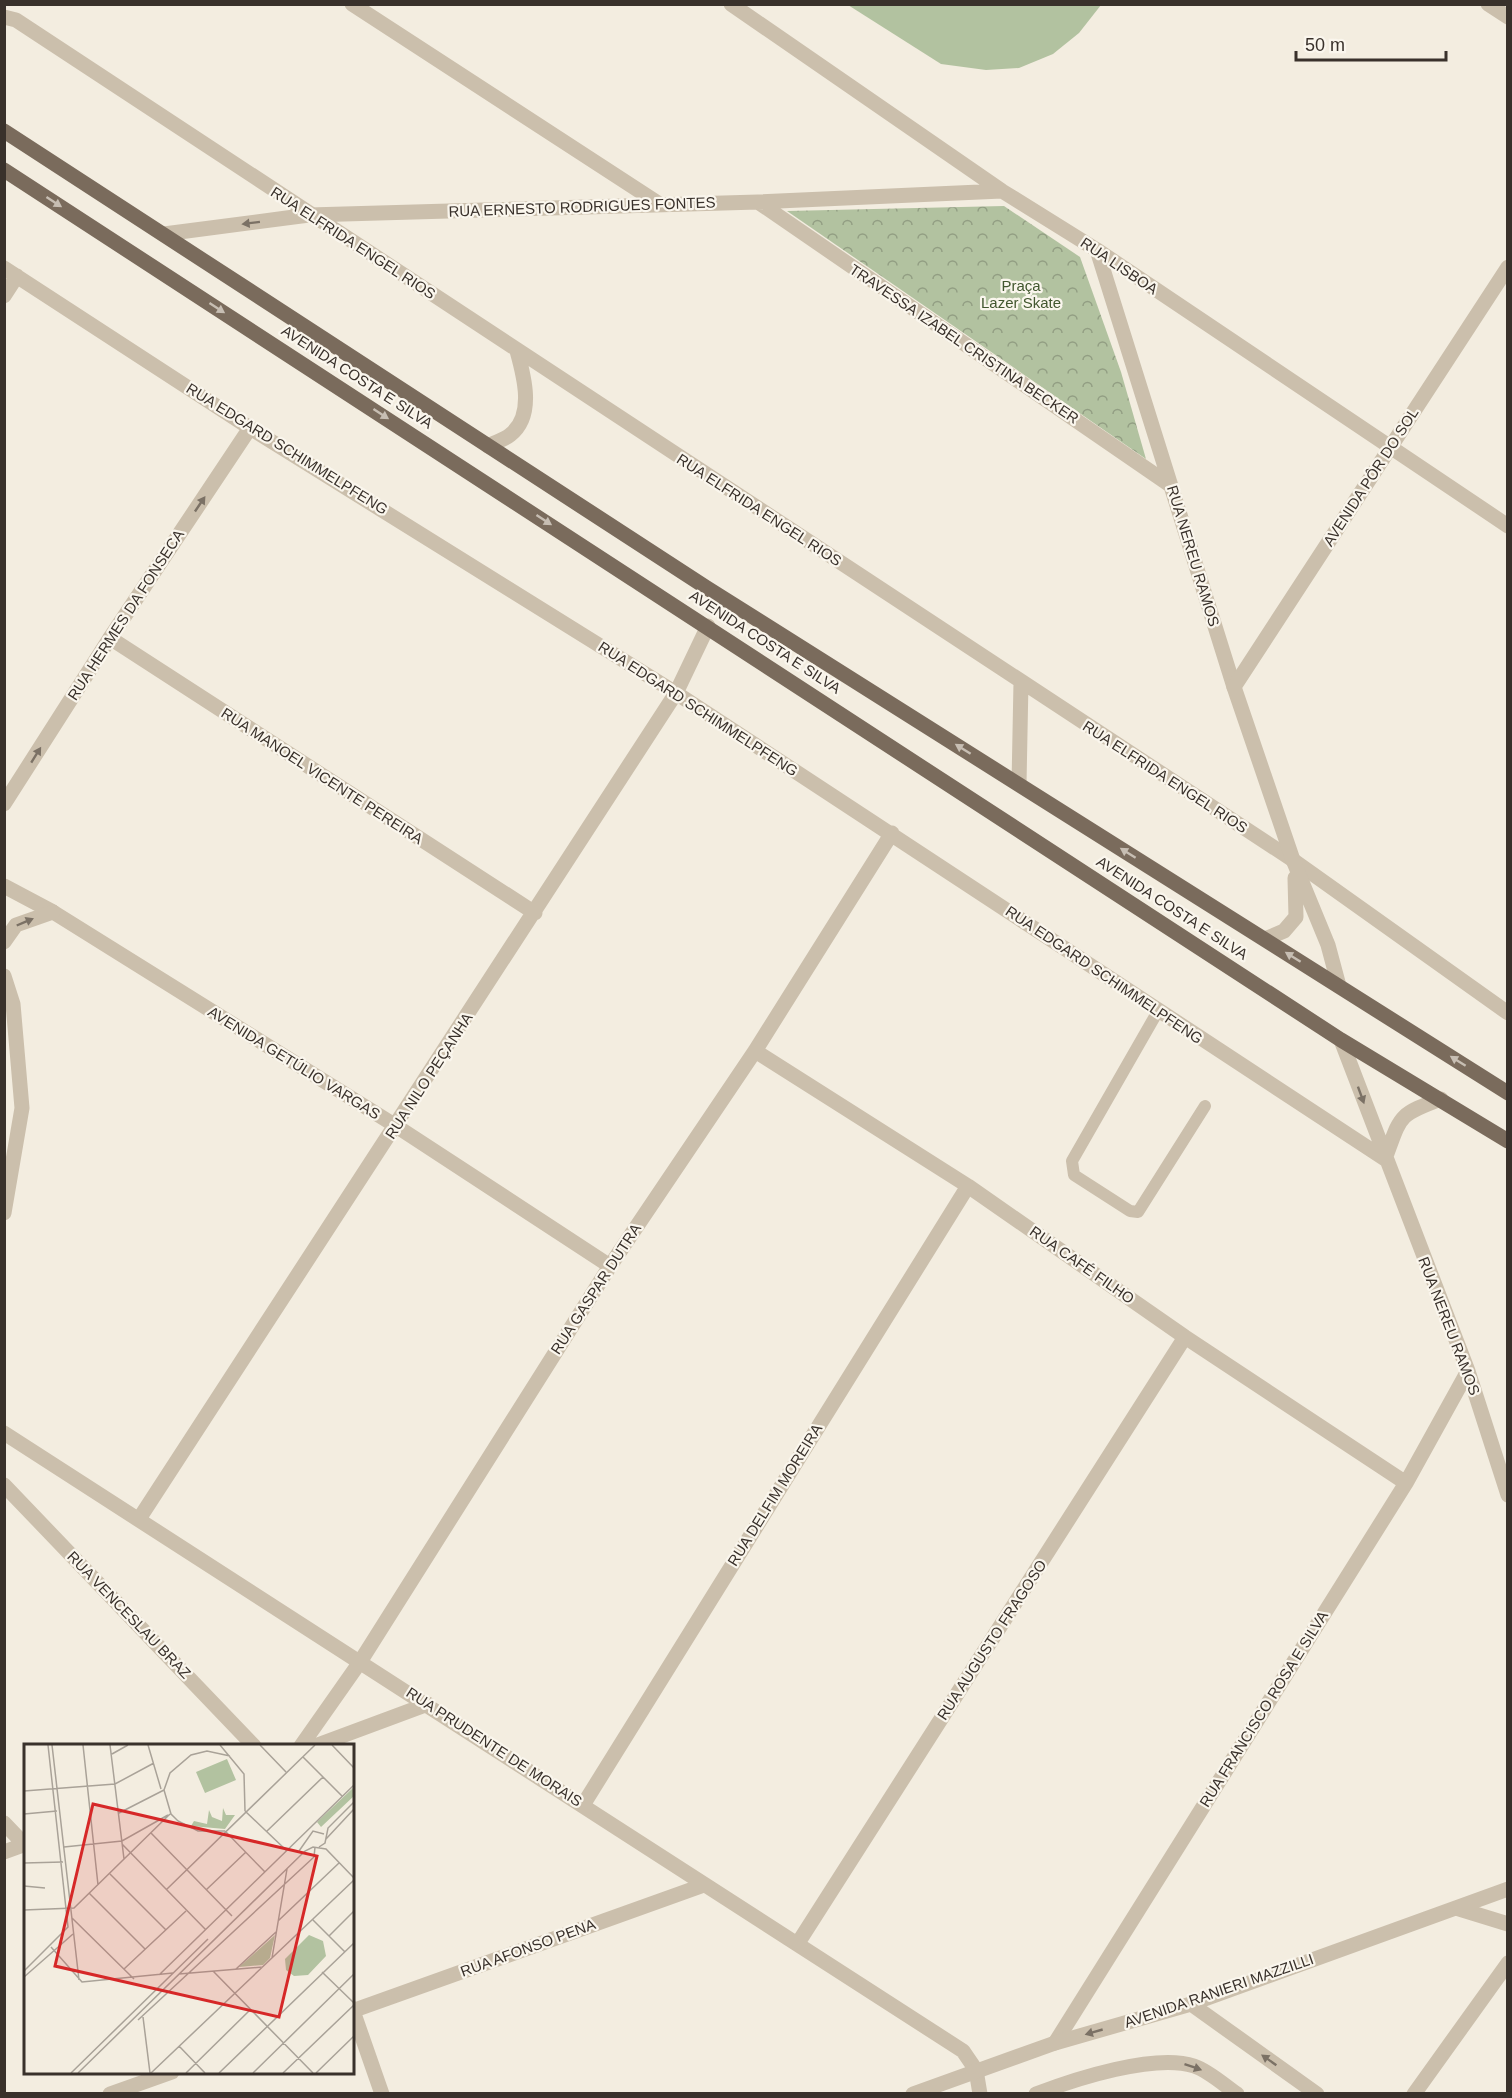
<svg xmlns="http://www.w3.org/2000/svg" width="1512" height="2098" font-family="Helvetica,sans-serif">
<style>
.park{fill:url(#park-crowns)}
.pitch{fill:#b2c2a0}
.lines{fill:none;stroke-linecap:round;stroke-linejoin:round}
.service{stroke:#cbbfac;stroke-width:12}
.minor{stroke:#cbbfac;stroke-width:15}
.tertiary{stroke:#cbbfac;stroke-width:15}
.primary{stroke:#7a6b5c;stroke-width:15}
.oneway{fill:#c7beb3}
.oneway2{fill:#7b7165}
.labels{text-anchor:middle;stroke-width:4.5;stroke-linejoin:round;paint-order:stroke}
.street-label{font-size:15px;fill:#39312b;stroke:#faf6ed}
.park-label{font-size:15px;fill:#42572f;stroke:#faf6ed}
.inset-road{fill:none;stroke:#a9a298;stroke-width:1.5}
.view{fill:#d62828;fill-opacity:0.15;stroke:#d62828;stroke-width:3}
.inset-edge{fill:none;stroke:#39312b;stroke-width:3}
</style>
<defs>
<pattern id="park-crowns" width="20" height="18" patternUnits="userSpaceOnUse" patternTransform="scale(1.5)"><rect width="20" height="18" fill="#b2c2a0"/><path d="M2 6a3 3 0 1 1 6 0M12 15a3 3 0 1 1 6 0" fill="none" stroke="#929e83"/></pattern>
</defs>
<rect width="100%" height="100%" fill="#f3ede0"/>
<path class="park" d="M1004,206l76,51 41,115 25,87 -359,-248z"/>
<path class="pitch" d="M848,5h253l-22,28 -26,21 -34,14 -33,2 -45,-6z"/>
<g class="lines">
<path class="service" d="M1158,1011l-86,150 2,14 56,36 8,1 67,-106"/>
<path class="minor" d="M352,4l309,201
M731,4l271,187 95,59 411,276
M1488,4l20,13
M4,17l12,3 1277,840 215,153
M758,202l412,283
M164,234l145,-19 449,-13 244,-11
M1097,250l137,437
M250,428l426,265 709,466
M488,446c7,-4 16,-6 22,-11 25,-19 14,-59 7,-84
M110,638l425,275
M1019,784l2,-102
M4,886l49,26 343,214 214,140
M1341,1040l127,331 40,124
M755,1051l213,135 217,151 221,146
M1385,1159c16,-43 12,-44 56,-60
M4,1433l959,618 13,19 4,24
M4,1485l250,261
M139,1519l537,-826 32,-67
M301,1746l59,-84 250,-396 145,-215 137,-218
M315,1746l113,-42
M583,1805l385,-619
M4,1823l20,21
M4,1852l22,-8
M1456,1908l52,16
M798,1943l387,-606
M1191,2004l317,-115
M352,2008l30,86
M352,2011l352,-126
M1055,2043l351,-560 62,-112
M110,2094l62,-22
M1414,2094l94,-131"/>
<path class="tertiary" d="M4,268l246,160 -140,210 -106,166
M4,296l13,-20
M1265,939l19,-8 12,-14 -1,-39
M4,942l12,-17 37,-13
M4,976l9,28 9,104 -18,105
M1339,986l-11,-41 -35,-85 -59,-173 274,-420
M913,2094l142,-51 136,-39 126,90
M1036,2094c39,-15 119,-41 158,-28 15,5 30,19 43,28"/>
<path class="primary" d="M4,131l703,457 801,505
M4,170l1337,870 167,101"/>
</g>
<defs><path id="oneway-solid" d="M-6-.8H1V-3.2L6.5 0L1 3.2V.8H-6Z" transform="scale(1.5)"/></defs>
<g class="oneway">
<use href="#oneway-solid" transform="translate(54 202) rotate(33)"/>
<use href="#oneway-solid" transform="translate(217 308) rotate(33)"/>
<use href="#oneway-solid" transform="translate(381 414) rotate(33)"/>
<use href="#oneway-solid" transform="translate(544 520) rotate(33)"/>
<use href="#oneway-solid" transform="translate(963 749) rotate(-148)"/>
<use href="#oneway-solid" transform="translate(1128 853) rotate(-148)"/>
<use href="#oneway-solid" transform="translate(1293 957) rotate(-148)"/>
<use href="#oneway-solid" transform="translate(1458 1061) rotate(-148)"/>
</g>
<g class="oneway2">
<use href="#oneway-solid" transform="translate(251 223) rotate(173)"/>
<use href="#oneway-solid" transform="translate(200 504) rotate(-56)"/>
<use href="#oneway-solid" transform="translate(36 755) rotate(-58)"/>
<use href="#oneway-solid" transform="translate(25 922) rotate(-23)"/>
<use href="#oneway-solid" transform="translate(1361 1095) rotate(70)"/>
<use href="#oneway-solid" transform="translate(1094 2032) rotate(164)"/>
<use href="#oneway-solid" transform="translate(1269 2060) rotate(-145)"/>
<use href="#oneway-solid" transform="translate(1193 2067) rotate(19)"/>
</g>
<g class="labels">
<g class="street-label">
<text transform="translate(582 207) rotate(-2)" y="5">RUA ERNESTO RODRIGUES FONTES</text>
<text transform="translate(353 243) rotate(33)" y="5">RUA ELFRIDA ENGEL RIOS</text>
<text transform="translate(1119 266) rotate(34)" y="5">RUA LISBOA</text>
<text transform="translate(964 344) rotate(34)" y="5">TRAVESSA IZABEL CRISTINA BECKER</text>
<text transform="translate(357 377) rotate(33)" y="5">AVENIDA COSTA E SILVA</text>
<text transform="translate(287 449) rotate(32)" y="5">RUA EDGARD SCHIMMELPFENG</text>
<text transform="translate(1371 477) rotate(-57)" y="5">AVENIDA PÔR DO SOL</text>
<text transform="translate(759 510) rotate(33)" y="5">RUA ELFRIDA ENGEL RIOS</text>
<text transform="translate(1193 556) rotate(73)" y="5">RUA NEREU RAMOS</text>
<text transform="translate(126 615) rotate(-57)" y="5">RUA HERMES DA FONSECA</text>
<text transform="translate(765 642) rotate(33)" y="5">AVENIDA COSTA E SILVA</text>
<text transform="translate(698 709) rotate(33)" y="5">RUA EDGARD SCHIMMELPFENG</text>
<text transform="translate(322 776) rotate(33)" y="5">RUA MANOEL VICENTE PEREIRA</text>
<text transform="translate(1165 777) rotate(33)" y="5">RUA ELFRIDA ENGEL RIOS</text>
<text transform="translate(1172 908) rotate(33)" y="5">AVENIDA COSTA E SILVA</text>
<text transform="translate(1104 975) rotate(34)" y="5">RUA EDGARD SCHIMMELPFENG</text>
<text transform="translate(294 1063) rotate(32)" y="5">AVENIDA GETÚLIO VARGAS</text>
<text transform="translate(429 1076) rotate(-57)" y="5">RUA NILO PEÇANHA</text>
<text transform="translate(1082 1265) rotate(35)" y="5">RUA CAFÉ FILHO</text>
<text transform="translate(596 1289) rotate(-57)" y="5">RUA GASPAR DUTRA</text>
<text transform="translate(1449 1326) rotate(69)" y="5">RUA NEREU RAMOS</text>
<text transform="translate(775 1495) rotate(-58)" y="5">RUA DELFIM MOREIRA</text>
<text transform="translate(129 1615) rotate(46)" y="5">RUA VENCESLAU BRAZ</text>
<text transform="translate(992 1640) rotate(-57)" y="5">RUA AUGUSTO FRAGOSO</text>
<text transform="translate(1264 1709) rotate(-58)" y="5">RUA FRANCISCO ROSA E SILVA</text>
<text transform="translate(494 1747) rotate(33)" y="5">RUA PRUDENTE DE MORAIS</text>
<text transform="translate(528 1948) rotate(-20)" y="5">RUA AFONSO PENA</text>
<text transform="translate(1219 1991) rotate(-19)" y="5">AVENIDA RANIERI MAZZILLI</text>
</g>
<g class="park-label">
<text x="1021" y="291">Praça<tspan x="1021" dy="17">Lazer Skate</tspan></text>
</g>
</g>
<g transform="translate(24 1744)">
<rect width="330" height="330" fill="#f3ede0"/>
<path d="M199,64l3,7h9l-10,14 -34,-3 3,-5 13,3 2,-14 3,7 10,4z" fill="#b2c2a0"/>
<path d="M330,43v9l-33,31 -4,-5zM251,191l-5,23 -7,7 -24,2z" fill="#b2c2a0"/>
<path d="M203,15l9,21 -31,13 -9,-21zM285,191l14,6 3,15 -18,19 -14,1 -8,-6 -1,-11z" fill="#b2c2a0"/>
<path class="inset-road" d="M28,1l27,235M59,1l15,140M86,1l14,114M124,1l13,44M196,1l24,29 1,37M236,1l26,27M308,1l22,23M88,10l16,-9M279,13l39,39M0,47l91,-7 39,-21M221,67l42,40M95,69l45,-23M0,70l33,-3M201,87h-27l-20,-10 -7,-7 -7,-24 6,-17 21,-18 16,-4 23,5M201,87l40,41M243,87l56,-54M127,89l81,83M302,95l28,-30M98,100l84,86M40,103l58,-6 46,-26M295,103l6,-4 3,-15 26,-26M275,107l14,-20 11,3M0,119l39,-1M86,130l56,56M0,142l21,2M142,146l149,-145M182,146l40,-38M65,149l56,56M0,166l50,-2 96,-94M48,174l62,61M289,176l32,32M254,177l61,-58M305,192l25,-25M27,203l31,35 91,-9M248,214l15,-89M100,225l62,-58M212,225l40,-37M0,227l44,-44 -20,-182M189,227l100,102M298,228l32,31M155,230l84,-7M135,231l195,-190M0,233l49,-43M119,273l7,56M114,276l176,-163 1,-10M155,302l26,27M47,329l137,-134M54,329l227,-222 8,-4 13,2 28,29M127,329l203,-193M162,329l64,-63M195,329l135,-130M229,329l101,-99M259,329l71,-68M292,329l38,-37"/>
<path class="view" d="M69,60l224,52 -38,161 -224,-51z"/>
<rect width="330" height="330" class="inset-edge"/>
</g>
<rect width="1512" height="2098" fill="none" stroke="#39312b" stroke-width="12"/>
<path d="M1296 51v9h150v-9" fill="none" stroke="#39312b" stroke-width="3"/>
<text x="1305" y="51" font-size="18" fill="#39312b" stroke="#faf6ed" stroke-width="4.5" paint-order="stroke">50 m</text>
</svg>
